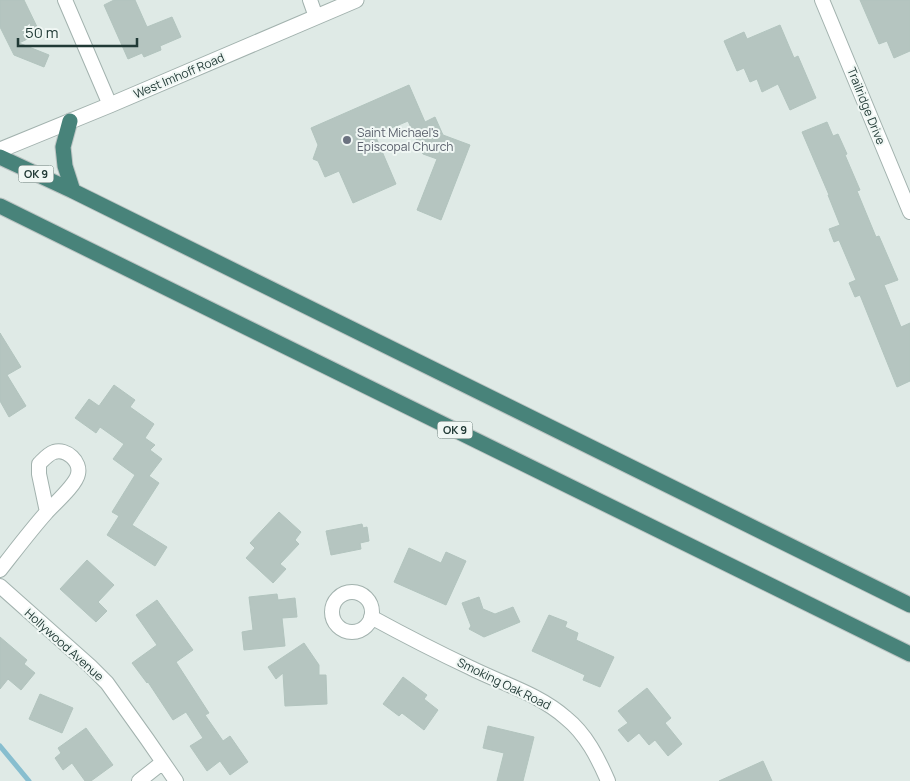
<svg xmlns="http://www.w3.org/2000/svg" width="910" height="781" font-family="Manrope,sans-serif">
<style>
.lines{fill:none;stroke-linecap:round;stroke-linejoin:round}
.stream{stroke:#87becf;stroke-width:5}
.building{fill:#b5c5c0;stroke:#b2c4be}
.minor-casing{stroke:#a2b2ae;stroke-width:16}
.tertiary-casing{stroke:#a2b2ae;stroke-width:17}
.trunk-casing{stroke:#bcc4c3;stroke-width:17}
.minor{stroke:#fff;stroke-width:14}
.tertiary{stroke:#fff;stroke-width:15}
.trunk{stroke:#48837a;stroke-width:15}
.worship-dot{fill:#6b7280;stroke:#f0f7f4;stroke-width:2}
.labels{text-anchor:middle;stroke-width:4;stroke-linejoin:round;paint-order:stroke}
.shield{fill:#f0f7f4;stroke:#5f736f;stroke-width:1}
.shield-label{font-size:11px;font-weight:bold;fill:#213a36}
.street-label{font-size:12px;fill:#213a36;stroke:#f0f7f4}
.worship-label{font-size:12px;fill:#5b616d;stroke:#f0f7f4;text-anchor:start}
</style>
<rect width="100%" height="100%" fill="#dfeae6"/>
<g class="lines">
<path class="stream" d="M0,746l29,35"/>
</g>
<path class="building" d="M0,0h24l16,33 -21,10 30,12 -5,12 -30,-12 -14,-28z
M114,0h21l12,27 25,-10 9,20 -21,9 1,4 -17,7 -2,-4 -14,6 -24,-54z
M860,0h50v51l-16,7 -7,-17 -8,3z
M780,25l14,33 4,-2 18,42 -26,12 -12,-26 -16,8 -5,-13 -7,3 -6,-14 -7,3 -13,-30 20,-9 3,7z
M409,85l16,37 10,-5 8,18 27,10 -29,75 -24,-10 20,-51 -14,-5 -15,-33 -33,14 21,49 -43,19 -14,-32 -14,6 -7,-16 -5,-2 5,-14 -7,-17z
M827,122l6,14 5,-2 9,20 -2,1 15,35 -3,1 19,46 3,-1 19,44 -14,5 17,42 9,-4v58l-13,6 -37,-92 -5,2 -6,-14 7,-3 -17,-40 -5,2 -5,-13 11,-4 -12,-30h1l-27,-63z
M0,333l21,34 -14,8 19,31 -17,11 -9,-16z
M114,385l21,15 -5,7 24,17 -9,14 10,7 -5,5 12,9 -13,17 10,7 -27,42 35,22 -12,19 -48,-31 12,-19 -7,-4 23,-37 -22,-16 11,-15 -24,-17 -4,6 -21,-15 14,-19 10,7z
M279,512l22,20 -6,8 4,4 -19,20 6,5 -13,14 -27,-25 9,-10 -5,-5z
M362,524l1,4 4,-1 2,14 -9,2 1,6 -30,6 -5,-24z
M409,548l32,15 5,-11 20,9 -20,44 -52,-23z
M87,560l27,25 -16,17 9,9 -11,11 -36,-33z
M277,594l1,6 17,-2 2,19 -15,1 3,28 -41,4 -2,-18 11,-2 -4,-33z
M479,597l4,12 12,5 18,-7 7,15 -36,15 -15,-8 2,-3 -9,-23z
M157,600l36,50 -17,12 33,51 -4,2 18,26 7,-5 18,26 -18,13 -10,-14 -13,10 -17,-25 13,-8 -17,-26 -13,8 -25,-38 -1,1 -15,-20 25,-18 -21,-30z
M549,615l18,7 -2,5 13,6 -2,7 38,17 -14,30 -17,-7 2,-5 -53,-24z
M0,637l27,23 -3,4 11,9 -14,17 -13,-11 -8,10z
M304,643l15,22v10h7l1,29 -42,2 -2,-33 -7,6 -8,-12z
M403,677l24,18 -3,4 14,11 -14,20 -22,-17 -3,3 -16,-12z
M647,688l24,30 -6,5 17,21 -14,12 -13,-16 -6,5 -10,-12 -11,9 -10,-12 10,-7 -10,-12z
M40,694l33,14 -11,25 -33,-14z
M488,726l46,11 -11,44h-26l7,-28 -21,-5z
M86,728l27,37 -22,16h-6l-13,-18 -9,7 -8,-12 6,-5 -3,-5z
M763,761l9,20h-53z"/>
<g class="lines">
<defs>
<path id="minor" d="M65,0l45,105
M310,0l6,17
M822,0l88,212
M0,570c15,-19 30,-39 46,-57 8,-9 30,-28 32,-39 3,-12 -11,-26 -24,-22 -6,2 -10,7 -15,12v10l8,38
M0,586l90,80 17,17 40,56 29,42
M332 612a20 20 0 1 1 40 0a20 20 0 1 1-40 0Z
M371,617c33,18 66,35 100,51 32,16 68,26 95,50 20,16 32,40 42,63
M139,781l24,-19"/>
<path id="tertiary" d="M0,150l110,-45 246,-105"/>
<path id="trunk" d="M70,121l-7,26 2,19 8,25
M0,157l73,34 837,414
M0,206l910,448"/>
</defs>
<use href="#minor" class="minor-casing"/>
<use href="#tertiary" class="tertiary-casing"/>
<use href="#trunk" class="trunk-casing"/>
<use href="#minor" class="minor"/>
<use href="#tertiary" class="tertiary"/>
<use href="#trunk" class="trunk"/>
</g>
<circle class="worship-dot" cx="347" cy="140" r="5"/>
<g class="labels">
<g class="shield">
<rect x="18.5" y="165.5" width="35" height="17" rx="4"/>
<rect x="437.5" y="421.5" width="35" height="17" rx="4"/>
</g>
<g class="shield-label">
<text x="36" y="178">OK 9</text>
<text x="455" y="434">OK 9</text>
</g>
<g class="street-label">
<text transform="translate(179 76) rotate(-23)" y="4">West Imhoff Road</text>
<text transform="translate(866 106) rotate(68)" y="4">Trailridge Drive</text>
<text transform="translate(64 645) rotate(42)" y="4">Hollywood Avenue</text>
<text transform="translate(504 684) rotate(26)" y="4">Smoking Oak Road</text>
</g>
<g class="worship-label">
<text x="357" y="137">Saint Michael's<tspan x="357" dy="14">Episcopal Church</tspan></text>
</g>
</g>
<path d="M18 38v8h119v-8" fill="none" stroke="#213a36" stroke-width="2.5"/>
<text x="25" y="38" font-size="15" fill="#213a36" stroke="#f0f7f4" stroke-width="4" paint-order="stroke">50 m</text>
</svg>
